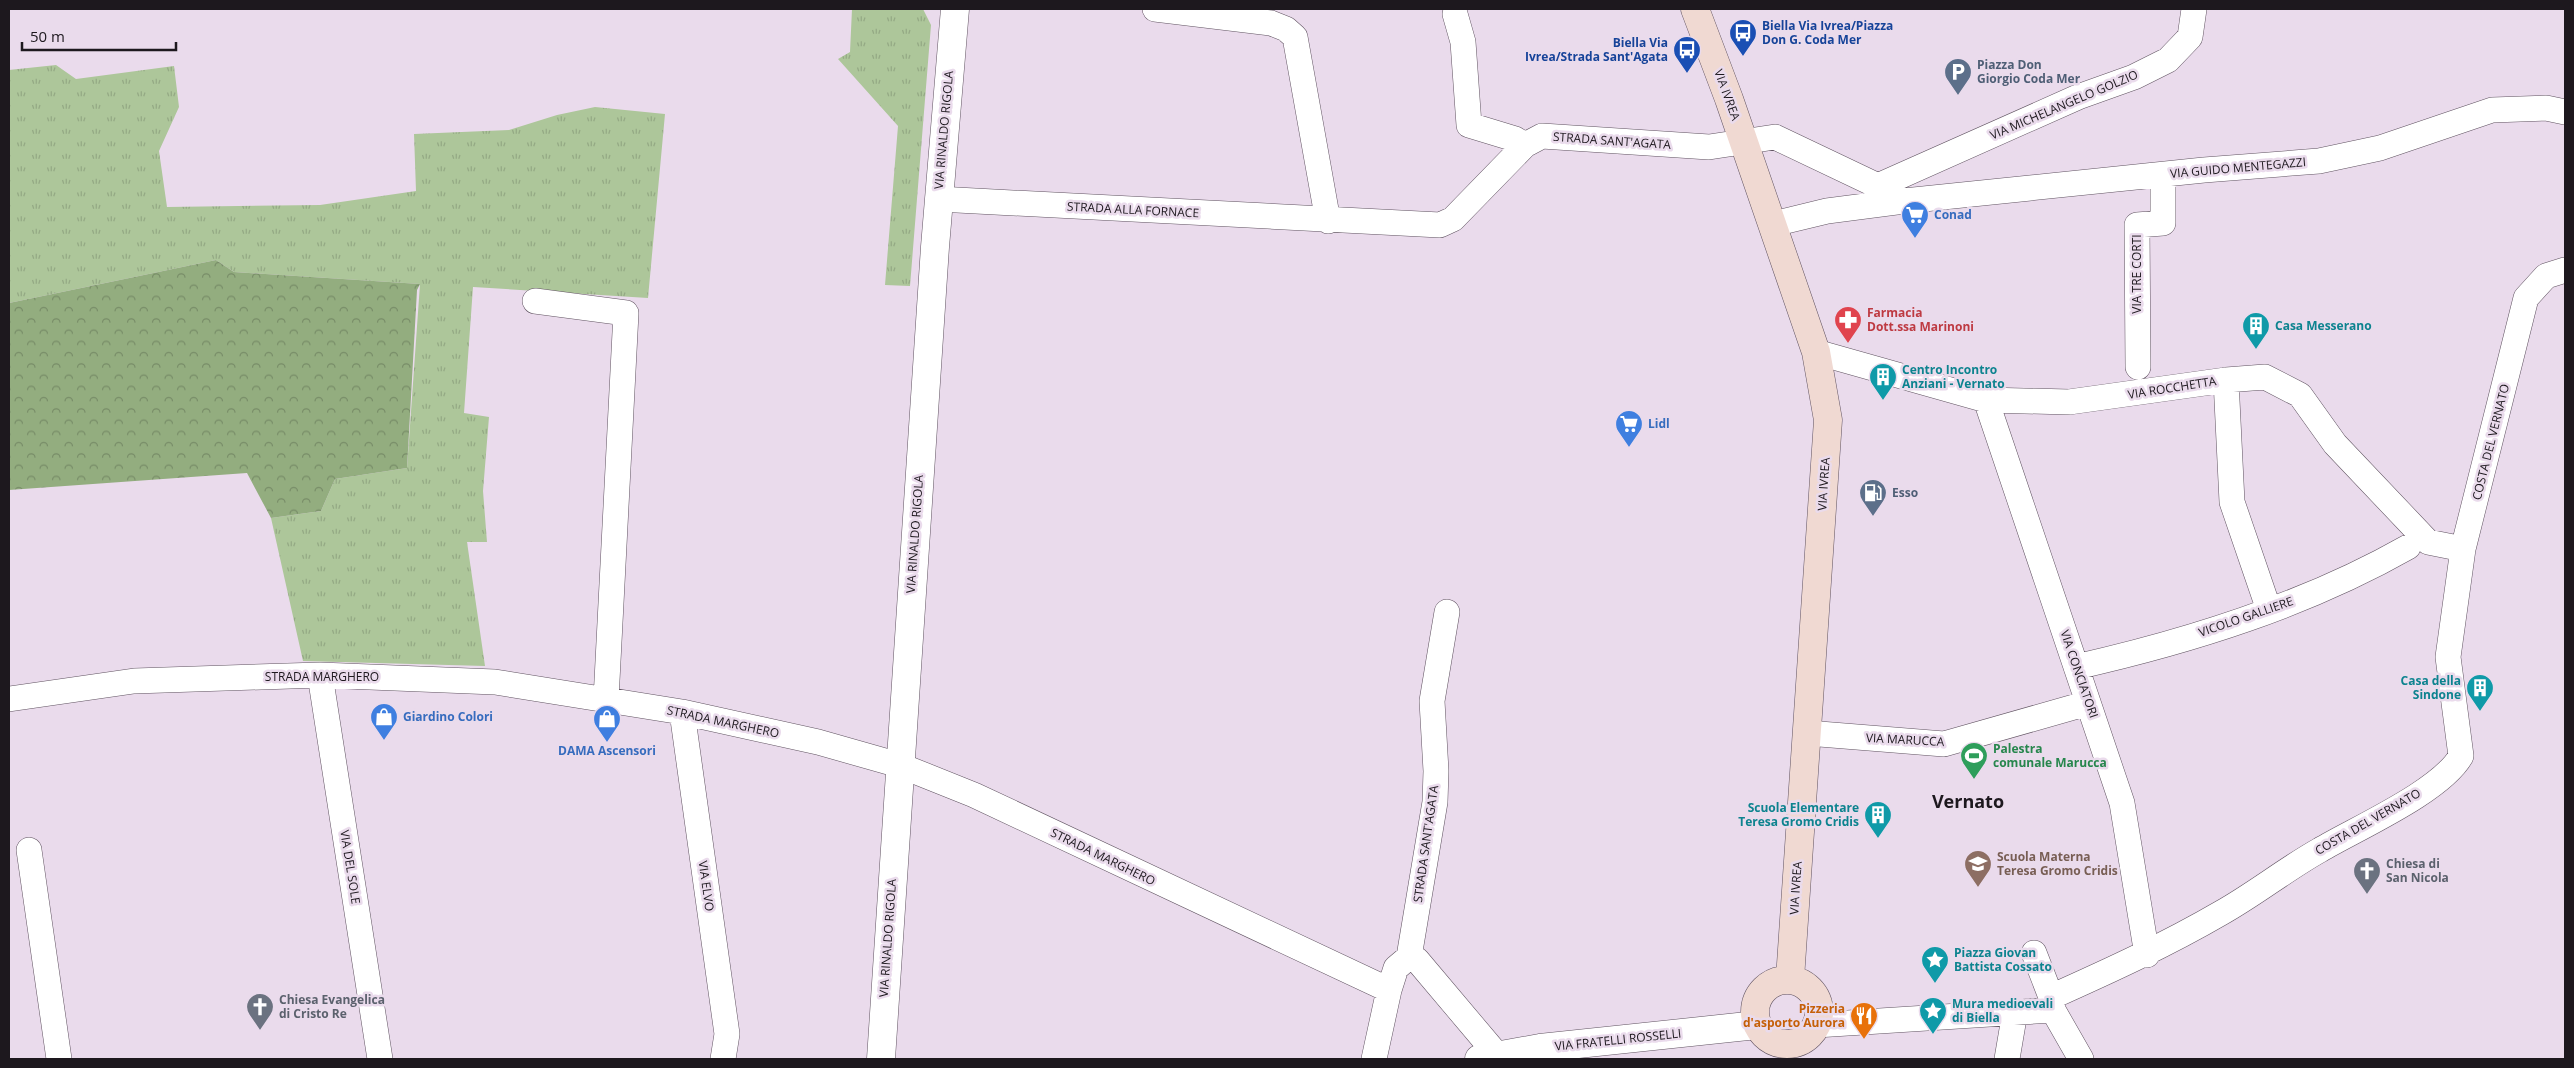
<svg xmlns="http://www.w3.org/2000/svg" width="2574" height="1068" font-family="'Open Sans',sans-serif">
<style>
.grass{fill:url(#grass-tufts)}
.forest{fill:url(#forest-crowns)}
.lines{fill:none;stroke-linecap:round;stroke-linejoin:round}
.minor-casing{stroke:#605361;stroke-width:26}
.tertiary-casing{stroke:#605361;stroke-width:29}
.secondary-casing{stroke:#605361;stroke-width:29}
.minor{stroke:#fff;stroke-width:25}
.tertiary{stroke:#fff;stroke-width:28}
.secondary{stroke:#f0d9d2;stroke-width:28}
.labels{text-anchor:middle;stroke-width:5;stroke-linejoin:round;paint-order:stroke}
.transit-label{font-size:12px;font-weight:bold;fill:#164399;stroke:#eadbec;text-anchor:start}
.service-label{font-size:12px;font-weight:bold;fill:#4e5e75;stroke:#eadbec;text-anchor:start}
.street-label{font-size:12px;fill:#1d181e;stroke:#eadbec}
.shop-label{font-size:12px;font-weight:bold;fill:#366cbe;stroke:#eadbec;text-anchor:start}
.health-label{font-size:12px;font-weight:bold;fill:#be3a42;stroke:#eadbec;text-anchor:start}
.culture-label{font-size:12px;font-weight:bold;fill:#0d838f;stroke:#eadbec;text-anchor:start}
.leisure-label{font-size:12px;font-weight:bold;fill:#27864d;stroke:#eadbec;text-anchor:start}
.education-label{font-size:12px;font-weight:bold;fill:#785e54;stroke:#eadbec;text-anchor:start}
.worship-label{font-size:12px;font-weight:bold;fill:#5b616d;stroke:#eadbec;text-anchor:start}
.food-label{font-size:12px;font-weight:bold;fill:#c56008;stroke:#eadbec;text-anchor:end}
.district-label{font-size:18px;font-weight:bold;fill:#1d181e;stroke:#eadbec}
</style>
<defs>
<pattern id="grass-tufts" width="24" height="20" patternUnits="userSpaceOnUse" patternTransform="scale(1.25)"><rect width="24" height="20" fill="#adc69a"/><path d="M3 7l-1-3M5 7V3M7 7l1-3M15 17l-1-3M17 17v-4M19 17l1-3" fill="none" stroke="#94a984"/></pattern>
<pattern id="forest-crowns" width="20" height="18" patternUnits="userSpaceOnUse" patternTransform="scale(1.25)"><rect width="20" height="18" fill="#93ad7f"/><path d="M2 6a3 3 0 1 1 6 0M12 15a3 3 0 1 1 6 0" fill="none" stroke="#778c67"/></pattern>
</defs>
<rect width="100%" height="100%" fill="#eadbec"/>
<path class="grass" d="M852,9h71l8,16 -21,261 -25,-1 13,-159 -60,-67 12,-7z
M56,65l20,14 98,-13 5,41 -20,44 8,56 153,-2 96,-14 -2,-57 95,-4 48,-15 38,-8 70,7 -17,184 -175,-11 -9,126 25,4 -6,74 4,51h-20l18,124 -182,-5 -32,-143 50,-7 14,-32 72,-11 13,-184 -186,-12 -18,-12 -207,43v-233z"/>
<path class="forest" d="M216,260l18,12 186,12 -3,6 -10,178 -72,11 -14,32 -50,7 -24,-45 -238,17v-187z"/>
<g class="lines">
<defs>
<path id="minor" d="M1155,9l116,14 15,6 9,8 33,184
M1455,14l8,28 6,83 46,14 10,6
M1878,186l200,-89 56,-20 34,-17 22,-23 4,-28
M938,199l502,26 13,-6 72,-74 17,-9 167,11 66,-10 103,49 26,15
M1773,224l54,-13 77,-10 300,-31 115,-9 61,-13 112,-38 54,-2 19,4
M535,301l91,12 -20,387
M1816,352l170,48 83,2 157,-22 39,-3 35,18 35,49 93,98 35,7
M2138,367l-1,-142 26,-2v-48
M2226,380l6,122 37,108
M1986,400l136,403 25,152
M2076,667c115,-26 230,-62 332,-120
M320,675l60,384
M9,699l125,-18 186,-6 175,7 187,30 136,30 81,23 75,30 415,195
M682,712l45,322 -4,25
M1807,733l137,11 144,-41
M29,850l30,209
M2034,953l17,44 2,13 28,49
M1409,957l26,-155 1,-31 -4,-70 15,-89
M2051,997c58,-26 115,-52 170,-84 34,-19 65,-44 99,-63 37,-22 120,-58 141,-94l-13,-99 15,-108 63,-251 20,-22 19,-6
M1816,1025l237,-15
M1374,1059l15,-69 7,-22 13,-11 8,3 81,96
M2007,1059l8,-47"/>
<path id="tertiary" d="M881,1059l54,-812 20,-238
M1479,1059l61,-11 217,-23"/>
<path id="secondary" d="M1695,9l34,90 87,253 12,68 -38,559
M1755 1012a32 32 0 1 1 64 0a32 32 0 1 1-64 0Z"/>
</defs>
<use href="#minor" class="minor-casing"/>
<use href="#tertiary" class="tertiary-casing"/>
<use href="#secondary" class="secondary-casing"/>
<use href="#minor" class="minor"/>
<use href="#tertiary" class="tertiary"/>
<use href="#secondary" class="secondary"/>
</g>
<defs>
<symbol id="bus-pin" viewBox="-11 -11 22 30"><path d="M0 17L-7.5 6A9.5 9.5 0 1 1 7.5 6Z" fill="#1a4fb4" stroke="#eadbec"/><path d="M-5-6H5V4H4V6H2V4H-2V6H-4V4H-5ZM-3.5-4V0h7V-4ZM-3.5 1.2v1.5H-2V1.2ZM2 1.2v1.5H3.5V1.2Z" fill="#fff"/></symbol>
<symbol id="parking-pin" viewBox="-11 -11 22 30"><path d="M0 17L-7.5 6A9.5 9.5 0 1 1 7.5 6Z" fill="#5c6f8a" stroke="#eadbec"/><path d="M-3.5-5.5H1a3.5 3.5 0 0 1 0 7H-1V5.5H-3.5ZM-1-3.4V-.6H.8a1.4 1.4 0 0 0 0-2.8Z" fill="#fff"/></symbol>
<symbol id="supermarket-pin" viewBox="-11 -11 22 30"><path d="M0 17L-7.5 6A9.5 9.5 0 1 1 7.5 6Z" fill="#3f7fe0" stroke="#eadbec"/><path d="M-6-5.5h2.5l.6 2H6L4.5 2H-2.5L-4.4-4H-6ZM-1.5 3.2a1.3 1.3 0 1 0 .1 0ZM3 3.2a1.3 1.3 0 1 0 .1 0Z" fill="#fff"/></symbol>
<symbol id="pharmacy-pin" viewBox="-11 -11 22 30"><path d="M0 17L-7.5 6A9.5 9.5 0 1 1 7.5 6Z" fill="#e0444e" stroke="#eadbec"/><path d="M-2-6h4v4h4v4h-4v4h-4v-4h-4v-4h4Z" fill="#fff"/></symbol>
<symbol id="building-pin" viewBox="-11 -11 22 30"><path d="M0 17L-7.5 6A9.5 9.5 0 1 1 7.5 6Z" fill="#0f9aa8" stroke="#eadbec"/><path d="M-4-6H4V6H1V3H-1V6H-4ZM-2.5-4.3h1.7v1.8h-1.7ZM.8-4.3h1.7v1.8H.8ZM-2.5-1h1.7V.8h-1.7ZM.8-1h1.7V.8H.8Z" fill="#fff"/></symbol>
<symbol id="fuel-pin" viewBox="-11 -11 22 30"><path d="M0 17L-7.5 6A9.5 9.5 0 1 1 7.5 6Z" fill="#5c6f8a" stroke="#eadbec"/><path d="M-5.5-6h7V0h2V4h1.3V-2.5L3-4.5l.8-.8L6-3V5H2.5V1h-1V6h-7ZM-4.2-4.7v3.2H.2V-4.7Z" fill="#fff"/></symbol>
<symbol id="shop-pin" viewBox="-11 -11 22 30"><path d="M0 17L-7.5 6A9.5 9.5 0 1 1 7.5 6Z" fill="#3f7fe0" stroke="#eadbec"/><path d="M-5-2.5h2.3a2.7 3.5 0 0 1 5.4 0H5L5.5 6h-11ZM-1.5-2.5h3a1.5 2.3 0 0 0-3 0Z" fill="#fff"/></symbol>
<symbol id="stadium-pin" viewBox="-11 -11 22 30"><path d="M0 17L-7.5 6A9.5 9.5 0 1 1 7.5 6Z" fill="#2e9e5b" stroke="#eadbec"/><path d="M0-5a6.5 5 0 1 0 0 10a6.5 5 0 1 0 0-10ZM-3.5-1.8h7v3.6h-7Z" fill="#fff"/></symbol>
<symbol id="school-pin" viewBox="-11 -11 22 30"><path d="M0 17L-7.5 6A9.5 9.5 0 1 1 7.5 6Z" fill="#8d6e63" stroke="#eadbec"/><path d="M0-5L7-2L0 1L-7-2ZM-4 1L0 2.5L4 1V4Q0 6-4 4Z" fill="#fff"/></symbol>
<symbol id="church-pin" viewBox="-11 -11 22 30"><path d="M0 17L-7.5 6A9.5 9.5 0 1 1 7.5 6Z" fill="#6b7280" stroke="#eadbec"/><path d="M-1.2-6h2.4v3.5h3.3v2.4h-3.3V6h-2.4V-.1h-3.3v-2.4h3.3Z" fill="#fff"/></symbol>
<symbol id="sight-pin" viewBox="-11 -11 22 30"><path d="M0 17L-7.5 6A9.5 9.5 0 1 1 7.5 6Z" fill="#0f9aa8" stroke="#eadbec"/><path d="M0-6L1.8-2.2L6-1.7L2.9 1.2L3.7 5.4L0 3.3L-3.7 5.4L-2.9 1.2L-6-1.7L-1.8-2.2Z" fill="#fff"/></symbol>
<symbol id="restaurant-pin" viewBox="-11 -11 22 30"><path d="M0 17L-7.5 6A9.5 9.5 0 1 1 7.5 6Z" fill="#e8710a" stroke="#eadbec"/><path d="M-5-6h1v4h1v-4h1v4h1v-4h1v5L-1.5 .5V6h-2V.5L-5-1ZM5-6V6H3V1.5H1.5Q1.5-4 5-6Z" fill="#fff"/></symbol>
</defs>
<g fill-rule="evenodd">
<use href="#bus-pin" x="1727" y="17" width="32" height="43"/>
<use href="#bus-pin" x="1671" y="34" width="32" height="43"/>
<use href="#parking-pin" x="1942" y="56" width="32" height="43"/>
<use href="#supermarket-pin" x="1899" y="199" width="32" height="43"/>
<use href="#pharmacy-pin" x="1832" y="304" width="32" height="43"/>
<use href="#building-pin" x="2240" y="310" width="32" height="43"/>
<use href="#building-pin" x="1867" y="361" width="32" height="43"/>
<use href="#supermarket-pin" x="1613" y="408" width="32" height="43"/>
<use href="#fuel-pin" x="1857" y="477" width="32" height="43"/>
<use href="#building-pin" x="2464" y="672" width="32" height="43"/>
<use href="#shop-pin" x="368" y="701" width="32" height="43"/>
<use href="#shop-pin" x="591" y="703" width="32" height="43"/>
<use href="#stadium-pin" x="1958" y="740" width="32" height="43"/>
<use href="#building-pin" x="1862" y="799" width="32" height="43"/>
<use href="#school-pin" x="1962" y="848" width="32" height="43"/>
<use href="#church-pin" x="2351" y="855" width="32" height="43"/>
<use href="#sight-pin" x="1919" y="944" width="32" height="43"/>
<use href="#church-pin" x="244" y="991" width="32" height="43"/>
<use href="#sight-pin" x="1917" y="995" width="32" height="43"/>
<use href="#restaurant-pin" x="1848" y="1000" width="32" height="43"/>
</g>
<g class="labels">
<g class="transit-label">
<text x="1762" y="30">Biella Via Ivrea/Piazza<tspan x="1762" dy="14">Don G. Coda Mer</tspan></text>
<text x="1668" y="47" text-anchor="end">Biella Via<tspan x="1668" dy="14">Ivrea/Strada Sant'Agata</tspan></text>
</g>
<g class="service-label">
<text x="1977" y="69">Piazza Don<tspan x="1977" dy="14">Giorgio Coda Mer</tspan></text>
<text x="1892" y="497">Esso</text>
</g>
<g class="street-label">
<text transform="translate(1727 95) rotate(70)" y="4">VIA IVREA</text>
<text transform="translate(2064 105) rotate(-23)" y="4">VIA MICHELANGELO GOLZIO</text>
<text transform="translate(944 130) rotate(-85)" y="4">VIA RINALDO RIGOLA</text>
<text transform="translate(1612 141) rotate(4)" y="4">STRADA SANT'AGATA</text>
<text transform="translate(2238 168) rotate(-5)" y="4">VIA GUIDO MENTEGAZZI</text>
<text transform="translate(1133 210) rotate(3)" y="4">STRADA ALLA FORNACE</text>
<text transform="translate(2137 274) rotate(-90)" y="4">VIA TRE CORTI</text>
<text transform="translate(2172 388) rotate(-9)" y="4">VIA ROCCHETTA</text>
<text transform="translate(2491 442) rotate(-76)" y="4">COSTA DEL VERNATO</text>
<text transform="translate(1824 484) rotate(-86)" y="4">VIA IVREA</text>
<text transform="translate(915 534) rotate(-86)" y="4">VIA RINALDO RIGOLA</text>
<text transform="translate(2246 617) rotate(-19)" y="4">VICOLO GALLIERE</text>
<text transform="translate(2079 674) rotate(71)" y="4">VIA CONCIATORI</text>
<text x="322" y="681">STRADA MARGHERO</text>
<text transform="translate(723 722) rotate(12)" y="4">STRADA MARGHERO</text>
<text transform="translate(1905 740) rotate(3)" y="4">VIA MARUCCA</text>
<text transform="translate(2368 822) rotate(-30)" y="4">COSTA DEL VERNATO</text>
<text transform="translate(1426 844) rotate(-82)" y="4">STRADA SANT'AGATA</text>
<text transform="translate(1103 857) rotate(26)" y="4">STRADA MARGHERO</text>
<text transform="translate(350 867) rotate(81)" y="4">VIA DEL SOLE</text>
<text transform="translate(706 886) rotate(82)" y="4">VIA ELVO</text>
<text transform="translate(1796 888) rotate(-86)" y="4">VIA IVREA</text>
<text transform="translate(888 938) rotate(-86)" y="4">VIA RINALDO RIGOLA</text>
<text transform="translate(1618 1040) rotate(-6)" y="4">VIA FRATELLI ROSSELLI</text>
</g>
<g class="shop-label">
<text x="1934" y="219">Conad</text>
<text x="1648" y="428">Lidl</text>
<text x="403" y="721">Giardino Colori</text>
<text x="607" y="755" text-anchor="middle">DAMA Ascensori</text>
</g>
<g class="health-label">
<text x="1867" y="317">Farmacia<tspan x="1867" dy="14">Dott.ssa Marinoni</tspan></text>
</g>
<g class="culture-label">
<text x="2275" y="330">Casa Messerano</text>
<text x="1902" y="374">Centro Incontro<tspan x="1902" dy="14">Anziani - Vernato</tspan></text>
<text x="2461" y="685" text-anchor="end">Casa della<tspan x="2461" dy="14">Sindone</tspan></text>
<text x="1859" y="812" text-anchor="end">Scuola Elementare<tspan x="1859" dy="14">Teresa Gromo Cridis</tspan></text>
<text x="1954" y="957">Piazza Giovan<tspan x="1954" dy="14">Battista Cossato</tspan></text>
<text x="1952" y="1008">Mura medioevali<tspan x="1952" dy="14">di Biella</tspan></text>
</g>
<g class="leisure-label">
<text x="1993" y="753">Palestra<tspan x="1993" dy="14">comunale Marucca</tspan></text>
</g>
<g class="education-label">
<text x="1997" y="861">Scuola Materna<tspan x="1997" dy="14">Teresa Gromo Cridis</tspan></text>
</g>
<g class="worship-label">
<text x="2386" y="868">Chiesa di<tspan x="2386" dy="14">San Nicola</tspan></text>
<text x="279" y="1004">Chiesa Evangelica<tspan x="279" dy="14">di Cristo Re</tspan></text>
</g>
<g class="food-label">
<text x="1845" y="1013">Pizzeria<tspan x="1845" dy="14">d'asporto Aurora</tspan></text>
</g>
<g class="district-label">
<text x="1968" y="808">Vernato</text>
</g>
</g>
<rect width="2574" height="1068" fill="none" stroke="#1d181e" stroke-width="20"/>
<path d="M22 42v8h154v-8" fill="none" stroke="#1d181e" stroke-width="2.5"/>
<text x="30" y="42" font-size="15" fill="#1d181e" stroke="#eadbec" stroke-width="4" paint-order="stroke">50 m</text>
</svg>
